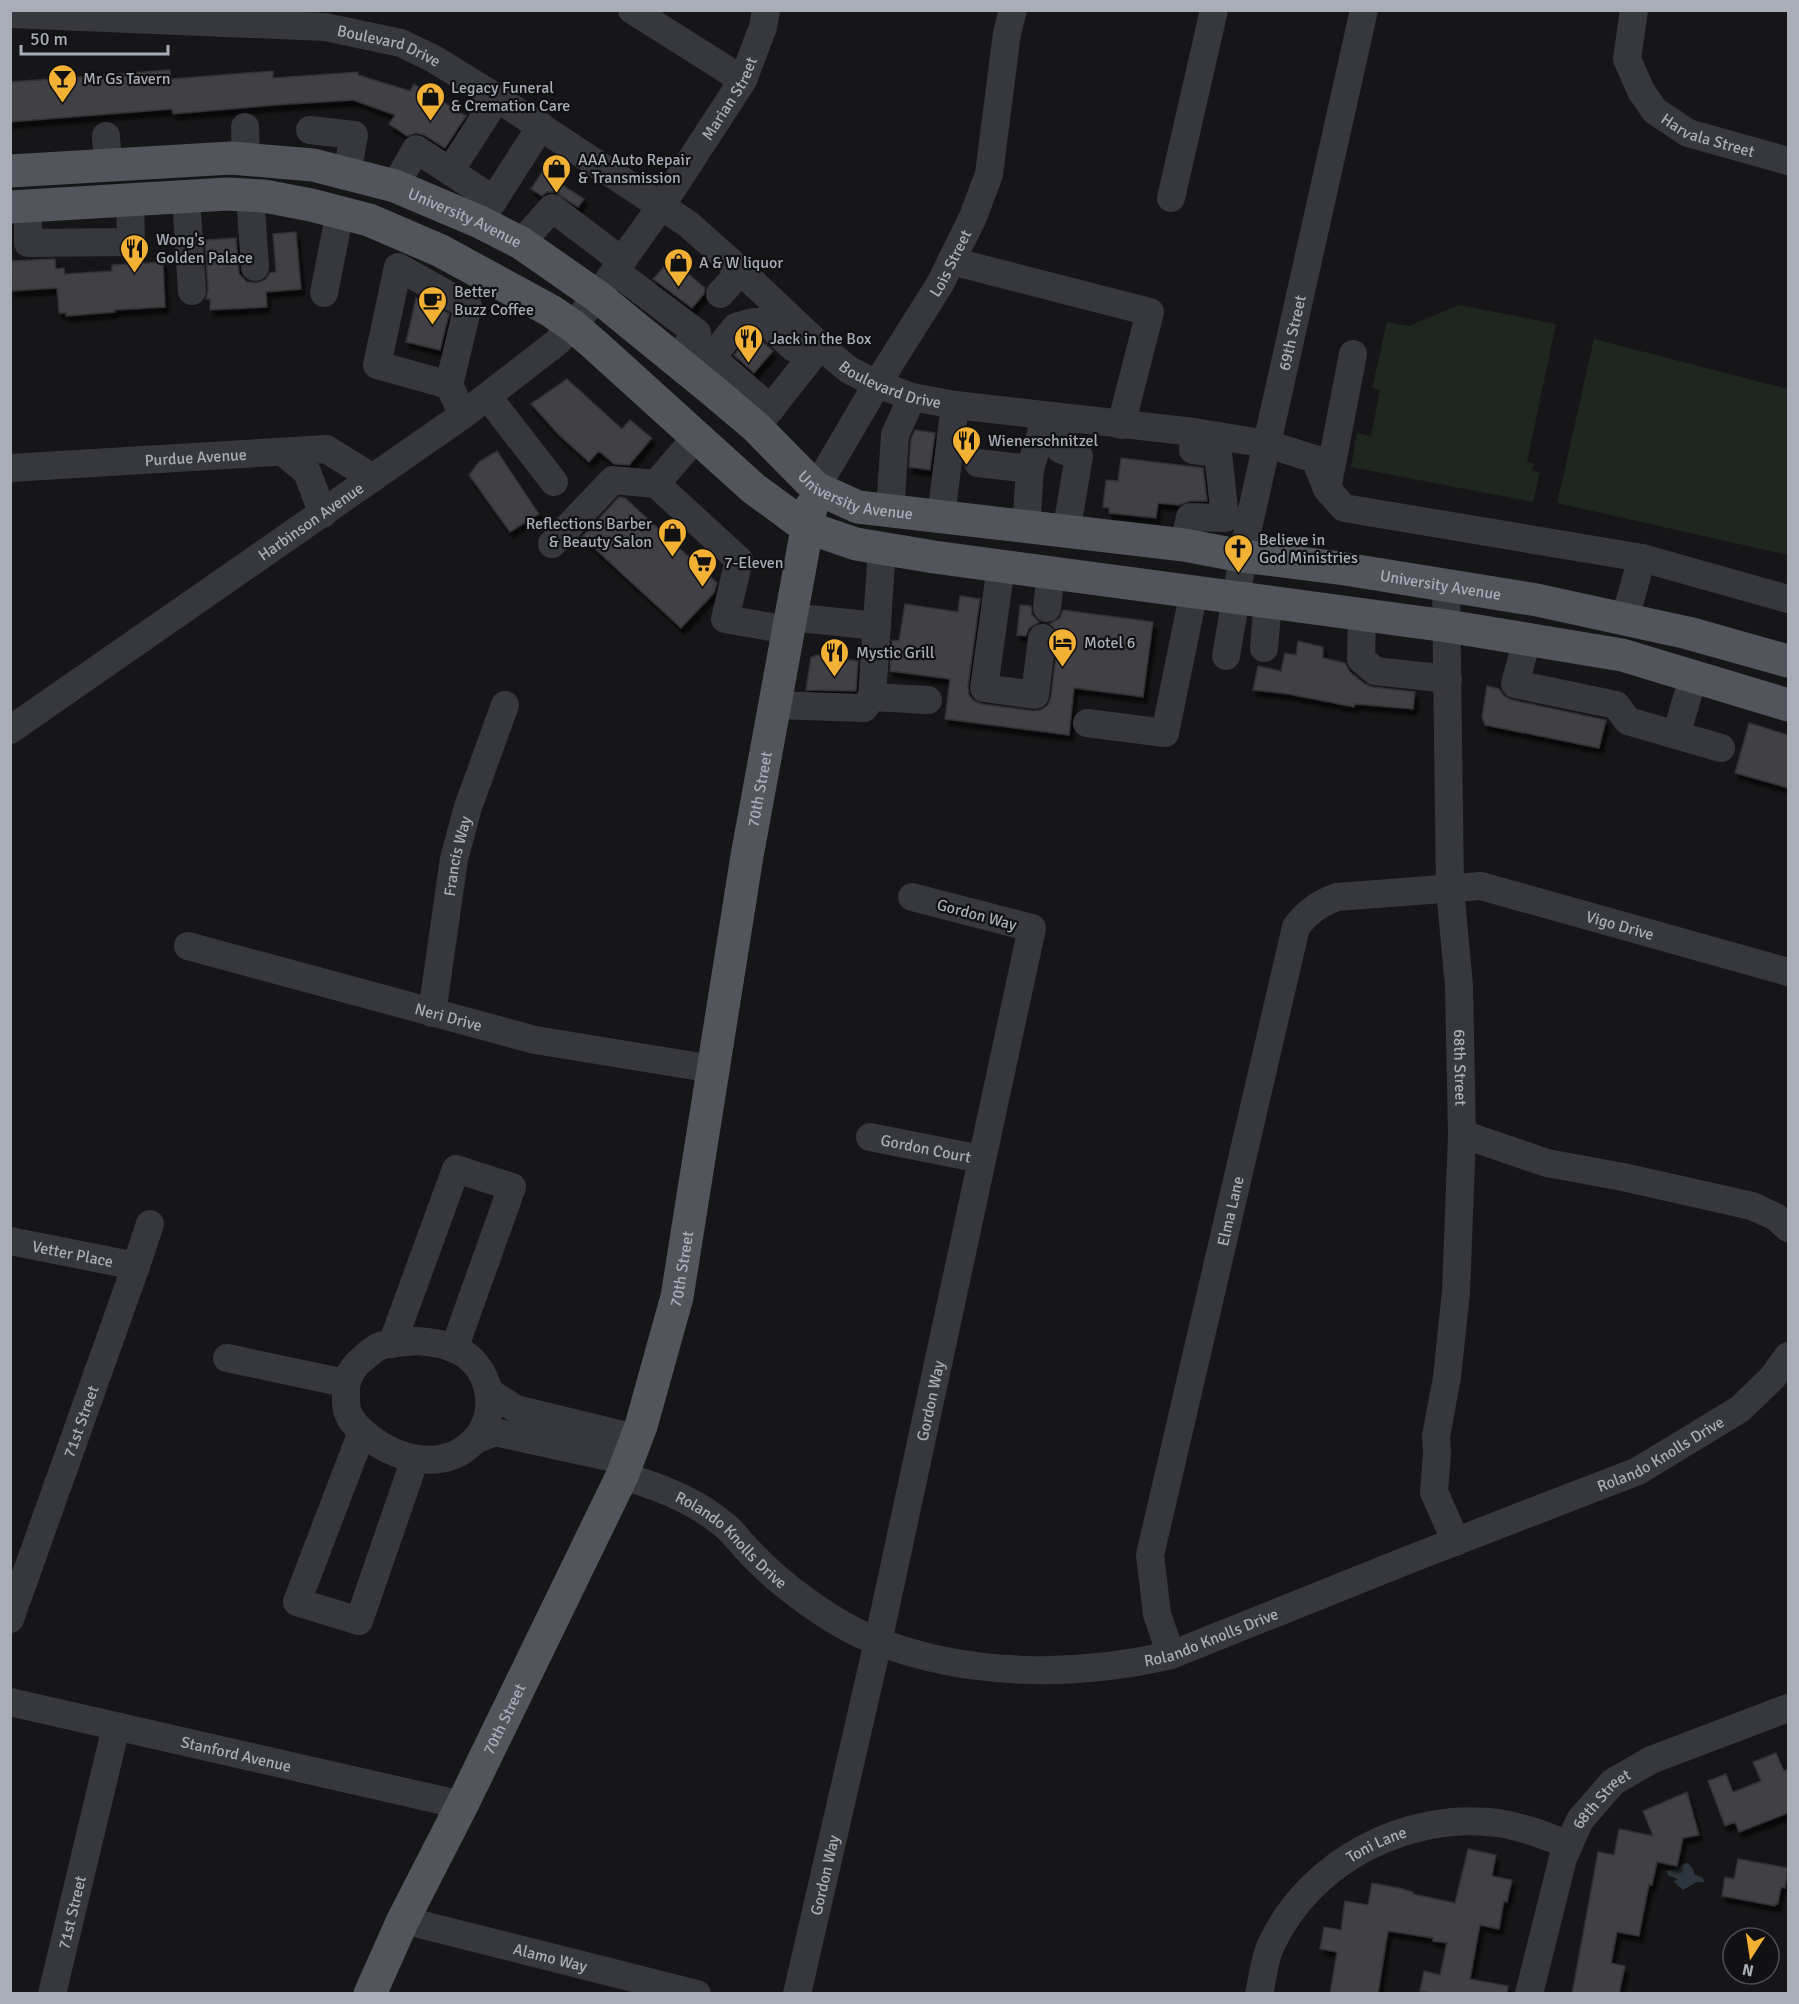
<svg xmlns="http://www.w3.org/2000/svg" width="1799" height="2004" font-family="Signika,sans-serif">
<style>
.green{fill:#1e261f}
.water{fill:#2c353c}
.building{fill:#404145;stroke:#303034;stroke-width:1.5;filter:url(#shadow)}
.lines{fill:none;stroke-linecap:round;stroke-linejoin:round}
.minor{stroke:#37383d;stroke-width:28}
.major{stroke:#53555c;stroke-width:33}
.labels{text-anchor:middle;stroke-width:4.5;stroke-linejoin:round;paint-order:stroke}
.street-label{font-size:16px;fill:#a8adb8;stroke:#111113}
.poi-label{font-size:16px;fill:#a8adb8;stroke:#111113;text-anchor:start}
</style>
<defs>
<filter id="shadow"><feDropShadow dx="3.5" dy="6" stdDeviation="1.5" flood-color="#0009"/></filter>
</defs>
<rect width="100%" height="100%" fill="#161618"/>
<path class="green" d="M1459,305l97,19 -29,138 7,2 -2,7 8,1 -7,30 -182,-35 6,-34 14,3 9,-46 -8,-2 15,-66 22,4z
M1594,339l194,50v166l-231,-52z"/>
<path class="water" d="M1688,1863l5,6 1,5 9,4 1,4h-7l-14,8 -10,-9 4,-1 -1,-2 -7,-2 -3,-5 12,-3 5,-4z"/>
<path class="building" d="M170,70l1,9 102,-8v7l85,-6v3l52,16 4,-7 52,32 -21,32 -21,-13 -8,-2 -9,3 -18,-12 6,-9 -42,-15 -78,5 -102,9 -1,-5 -162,13v-40z
M542,172l42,27 -6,8 -23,-15h-8l-5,4 -11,-7z
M296,232l5,57 -35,3 1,15 -57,3v-11h-4l2,-9 -3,-50 31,-2 3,36 8,8 10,1 8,-3 5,-7 6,-1 -3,-38z
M55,259l1,10 8,-1 1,6 47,-3v-6l51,-3 2,45 -50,3v2l-49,4v-3h-7l-2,-25 -45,3 -1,-30z
M671,259l34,29 -1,6 -12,14 -39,-29z
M416,298l7,2 26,14 -9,36 -34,-8z
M755,339h4l14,12 -19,22 -20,-18 12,-14z
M567,379l55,50 8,-9 22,18 -23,27 -15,-1 -15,-13 -10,11 -30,-27 -28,-31z
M915,430l20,3 -5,37 -21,-3 2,-28z
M497,451l42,63 -29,18 -41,-57 10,-13z
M1121,458l82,10 4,33h-17l-11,4 -21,-2 -2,15 -47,-5v-5l-6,-1 3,-27 12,1z
M619,497l6,1 92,85 -3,10 -33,35 -99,-91z
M960,596l20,3 -12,87 1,9 5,6 8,3 51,7 8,-1 7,-5 3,-8 7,-57 -1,-9 -7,-7 10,-6 3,-8 90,12 -10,75 -69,-9 -5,47 -124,-16 5,-40 -60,-8 2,-31 7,1 6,-37 53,8z
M1020,605l11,1 1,9 7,7 -10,6 -3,8 -9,-1z
M1298,641l25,6v11l22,5 5,9 15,12 8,3 42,5 -2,17 -58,-5 -1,3 -66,-13 -35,-4 5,-24 23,5 4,-18 11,2z
M815,655l43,6 -2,30 -50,-1 5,-33h4z
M1487,686l12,3 5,7 8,4 94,20 -7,28 -114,-23 -3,-8z
M1749,723l39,12v53l-53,-15z
M1776,1753l8,18 4,-2v44l-49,19 -4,-10 -10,4 -17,-45 18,-7 7,18 28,-11 -8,-19z
M1687,1792l12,43 -16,3 -6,28 -20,-4 -5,23 -3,-1 -10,52 -22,-4 -6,31 14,3 -6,28h-47l26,-142 16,3 5,-26 34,7 -10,-25z
M1468,1849l28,6 -4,21 20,4 -5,22 -3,-1 -5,28 -19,-4 -10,54 38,7 -1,8h-72l-15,-3 4,-20 16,4 7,-32 -14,-2v-3l-45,-7 -10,63h-48l7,-42 -17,-3 4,-22 17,3 4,-29 23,4 4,-22 27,5 14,4v2l42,9z
M1738,1859l50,9 -3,20 -4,-1 -3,17 -2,-1 -1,3 -53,-10 3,-19 9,2z"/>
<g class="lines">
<g class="minor">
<path d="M632,10l111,70"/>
<path id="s1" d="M1634,10l-7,49 14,32 14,20 33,22 100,28"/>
<path id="s2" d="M10,14l315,13 76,16 33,16 63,39 191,126 53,47 79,75 29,24 28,14 35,13 43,8 239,27 73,12 48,15 12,30 17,19 298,50 146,41"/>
<path d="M245,127l1,32"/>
<path d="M310,130l44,5 -7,38"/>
<path d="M106,136l2,29"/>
<path d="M450,171l47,-73"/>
<path d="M395,186l21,-37 78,51"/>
<path d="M250,195l5,72"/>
<path d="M186,196l6,95"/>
<path d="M1171,198l43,-188"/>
<path d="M28,206v37l103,-1 -1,-42"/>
<path d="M484,215l57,-89"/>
<path d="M521,243l31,-35 70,53"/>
<path d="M951,261l199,51 -29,113"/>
<path d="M615,271l82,62 -22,27"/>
<path d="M324,293l16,-81"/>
<path d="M720,294l21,-23"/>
<path d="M711,357l60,52"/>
<path d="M695,377l41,-50 17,-5h12l29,26"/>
<path d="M449,385l-72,-20 21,-98 70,39 -19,79 14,30"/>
<path d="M488,397l66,85"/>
<path d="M756,427l64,-81"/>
<path d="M696,437l-40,47 83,76 -14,59 63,11"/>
<path d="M283,452l24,20 16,42"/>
<path d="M978,463l52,6"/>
<path id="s3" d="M10,468l316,-19 47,29"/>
<path id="s4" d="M816,488l61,-104 63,-100 33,-67 16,-43 18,-141 6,-23"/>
<path d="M1327,489l26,-135"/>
<path d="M890,511l5,-76 17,-38"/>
<path d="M941,517l14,-112"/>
<path d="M1026,528l4,-59 16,-52"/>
<path d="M1066,533l13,-77 -19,-7 7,-31"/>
<path d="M552,544l61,-64 43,4"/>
<path d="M1184,545l6,-28 35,1 -7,-65 -25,-3 1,-11"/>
<path d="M882,548l-10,149 56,3"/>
<path d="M1001,566l-17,122 51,7 7,-57"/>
<path id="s5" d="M1446,585l4,304 9,97 3,148 -6,158 -9,85 -11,59 1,17 -3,39 22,50"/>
<path d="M1047,608l4,-36"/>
<path d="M1362,615l-1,44 14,12 73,8"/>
<path d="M790,617l87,9"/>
<path d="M1625,618l17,-60"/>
<path d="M1527,640l-12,44 101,21 12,16 48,14"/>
<path d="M1264,648l4,-47"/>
<path id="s6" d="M1226,656l22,-128 116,-518"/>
<path d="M1693,678l-17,57 45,13"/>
<path d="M774,705l90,3 8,-11"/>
<path d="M1087,723l78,10 29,-142"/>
<path id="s7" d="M10,730l453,-315 93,-72 17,-17 24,-30 64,-90 82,-126 20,-53 3,-17"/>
<path id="s8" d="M188,946l347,94 178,29"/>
<path id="s9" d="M432,1013l22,-154 14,-52 37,-102"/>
<path d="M1462,1134l85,29 76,14 129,29 24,11 12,11"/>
<path id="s10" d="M870,1137l111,22"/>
<path id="s11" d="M10,1241l126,25"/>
<path d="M415,1341c16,1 34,3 48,12 29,19 36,62 11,88 -29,30 -74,20 -104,-3 -9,-7 -20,-16 -23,-28 -1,-4 -1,-9 -1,-13 -1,-14 2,-23 11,-33 8,-7 16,-16 26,-19 9,-3 22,-2 32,-4z"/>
<path d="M392,1344l64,-175 56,18 -58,162"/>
<path d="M227,1358l118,25"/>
<path d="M489,1392l27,17 120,29"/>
<path d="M362,1432l-65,170 62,19 56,-162"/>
<path d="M475,1440l20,-8 132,29"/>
<path id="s12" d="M622,1476c36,10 73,24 102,49 7,5 13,13 19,20 11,12 23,24 36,35 29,24 65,49 100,62 93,35 197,35 292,13l237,-95 230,-89 102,-62 33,-32 15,-21"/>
<path id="s13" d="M10,1619l126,-353 14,-42"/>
<path id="s14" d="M1171,1655l-14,-41 -7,-59 146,-628c11,-15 23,-24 41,-30l144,-11 307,86"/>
<path id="s15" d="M10,1702l452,103"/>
<path id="s16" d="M403,1920l294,74"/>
<path id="s17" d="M52,1994l64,-267"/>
<path id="s18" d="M797,1994l81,-352 154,-714 -120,-31"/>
<path id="s19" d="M1259,1994c4,-16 5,-35 12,-49 39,-84 136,-134 227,-122 25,4 47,12 70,22"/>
<path id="s20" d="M1529,1994l34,-136 17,-38 33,-38 38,-22 137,-52"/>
</g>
<g class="major">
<path id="s21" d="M10,171l221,-13 82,7 82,21 85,36 41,21 76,53 114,93 45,38 60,61 42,19 326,38 58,11 97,12 198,32 151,33 100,28"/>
<path d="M10,207l217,-13 37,2 47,9 58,15 72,31 110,60 22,15 21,18 159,144 53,39 50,17 78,13 513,69 175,29 166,50"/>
<path id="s22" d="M370,1994l33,-74 59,-115 160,-329 19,-50 36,-129 70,-441 64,-349"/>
</g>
</g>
<defs>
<symbol id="bar-pin" viewBox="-11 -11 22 30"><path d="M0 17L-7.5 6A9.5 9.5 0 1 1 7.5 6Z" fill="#f2b134" stroke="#111113"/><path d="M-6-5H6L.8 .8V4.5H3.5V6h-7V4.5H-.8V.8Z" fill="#111"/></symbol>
<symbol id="shop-pin" viewBox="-11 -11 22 30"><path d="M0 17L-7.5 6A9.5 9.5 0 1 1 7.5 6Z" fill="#f2b134" stroke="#111113"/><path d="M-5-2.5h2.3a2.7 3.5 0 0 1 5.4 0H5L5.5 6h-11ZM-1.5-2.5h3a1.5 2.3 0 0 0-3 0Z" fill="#111"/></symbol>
<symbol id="restaurant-pin" viewBox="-11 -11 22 30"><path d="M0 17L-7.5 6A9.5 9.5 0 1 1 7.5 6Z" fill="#f2b134" stroke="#111113"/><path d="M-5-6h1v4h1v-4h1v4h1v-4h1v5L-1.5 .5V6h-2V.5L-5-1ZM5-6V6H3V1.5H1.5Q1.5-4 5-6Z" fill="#111"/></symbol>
<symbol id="cafe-pin" viewBox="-11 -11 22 30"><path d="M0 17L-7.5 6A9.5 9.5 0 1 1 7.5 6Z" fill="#f2b134" stroke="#111113"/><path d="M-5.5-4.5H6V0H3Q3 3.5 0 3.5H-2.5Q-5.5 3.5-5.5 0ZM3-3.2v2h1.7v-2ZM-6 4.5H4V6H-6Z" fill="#111"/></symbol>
<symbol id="church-pin" viewBox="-11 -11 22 30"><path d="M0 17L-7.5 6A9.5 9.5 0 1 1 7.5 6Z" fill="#f2b134" stroke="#111113"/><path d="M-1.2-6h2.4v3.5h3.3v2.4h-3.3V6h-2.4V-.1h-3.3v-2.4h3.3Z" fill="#111"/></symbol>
<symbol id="supermarket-pin" viewBox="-11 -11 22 30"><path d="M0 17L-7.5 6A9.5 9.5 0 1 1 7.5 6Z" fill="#f2b134" stroke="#111113"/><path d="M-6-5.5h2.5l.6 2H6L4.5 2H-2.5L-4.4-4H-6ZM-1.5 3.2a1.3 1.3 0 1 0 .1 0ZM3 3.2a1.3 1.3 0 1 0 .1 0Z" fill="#111"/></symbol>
<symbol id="hotel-pin" viewBox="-11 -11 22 30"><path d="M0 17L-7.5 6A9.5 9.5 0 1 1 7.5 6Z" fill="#f2b134" stroke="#111113"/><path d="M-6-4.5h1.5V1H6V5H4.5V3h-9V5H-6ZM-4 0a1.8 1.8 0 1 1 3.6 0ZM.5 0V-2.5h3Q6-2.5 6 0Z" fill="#111"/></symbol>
</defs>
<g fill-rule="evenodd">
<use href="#bar-pin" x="46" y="62" width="33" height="45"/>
<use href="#shop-pin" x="414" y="80" width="33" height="45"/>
<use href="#shop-pin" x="540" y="152" width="33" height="45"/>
<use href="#restaurant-pin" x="118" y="232" width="33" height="45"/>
<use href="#shop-pin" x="662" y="246" width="33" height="45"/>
<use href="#cafe-pin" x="416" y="284" width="33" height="45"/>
<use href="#restaurant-pin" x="732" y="322" width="33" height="45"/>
<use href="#restaurant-pin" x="950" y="424" width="33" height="45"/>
<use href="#shop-pin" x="656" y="516" width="33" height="45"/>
<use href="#church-pin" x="1222" y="532" width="33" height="45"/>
<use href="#supermarket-pin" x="686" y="546" width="33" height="45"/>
<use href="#hotel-pin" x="1046" y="626" width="33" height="45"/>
<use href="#restaurant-pin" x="818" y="636" width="33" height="45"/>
</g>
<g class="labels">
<g class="street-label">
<text dy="6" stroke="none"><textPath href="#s2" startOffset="382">Boulevard Drive</textPath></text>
<text dy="6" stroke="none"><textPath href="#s7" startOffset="970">Marian Street</textPath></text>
<text dy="6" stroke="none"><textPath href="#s1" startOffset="168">Harvala Street</textPath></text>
<text dy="6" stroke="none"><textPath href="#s21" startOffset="465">University Avenue</textPath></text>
<text dy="6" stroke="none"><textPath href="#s4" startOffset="262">Lois Street</textPath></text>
<text dy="6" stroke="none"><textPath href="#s6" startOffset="330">69th Street</textPath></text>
<text dy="6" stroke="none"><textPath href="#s2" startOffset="994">Boulevard Drive</textPath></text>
<text dy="6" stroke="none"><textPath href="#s3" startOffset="186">Purdue Avenue</textPath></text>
<text dy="6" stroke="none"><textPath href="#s21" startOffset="951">University Avenue</textPath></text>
<text dy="6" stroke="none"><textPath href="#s7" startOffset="366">Harbinson Avenue</textPath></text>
<text dy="6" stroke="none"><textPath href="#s21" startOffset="1545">University Avenue</textPath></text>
<text dy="6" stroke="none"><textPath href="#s22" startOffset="1278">70th Street</textPath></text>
<text dy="6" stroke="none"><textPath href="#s9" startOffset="159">Francis Way</textPath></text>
<text transform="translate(977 914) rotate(15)" y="6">Gordon Way</text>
<text dy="6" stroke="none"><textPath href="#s14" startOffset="1088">Vigo Drive</textPath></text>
<text dy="6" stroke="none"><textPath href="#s8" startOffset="270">Neri Drive</textPath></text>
<text dy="6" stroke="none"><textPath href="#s5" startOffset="483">68th Street</textPath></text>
<text dy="6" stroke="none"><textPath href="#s10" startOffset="57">Gordon Court</textPath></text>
<text dy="6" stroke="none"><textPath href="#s14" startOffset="456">Elma Lane</textPath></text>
<text dy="6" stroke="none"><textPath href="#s11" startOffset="64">Vetter Place</textPath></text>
<text dy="6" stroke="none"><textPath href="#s22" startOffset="792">70th Street</textPath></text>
<text dy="6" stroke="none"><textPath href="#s18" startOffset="608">Gordon Way</textPath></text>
<text dy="6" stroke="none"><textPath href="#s13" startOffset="210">71st Street</textPath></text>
<text dy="6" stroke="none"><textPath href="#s12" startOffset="1136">Rolando Knolls Drive</textPath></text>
<text dy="6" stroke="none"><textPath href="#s12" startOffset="129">Rolando Knolls Drive</textPath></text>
<text dy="6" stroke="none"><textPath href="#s12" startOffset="650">Rolando Knolls Drive</textPath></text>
<text dy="6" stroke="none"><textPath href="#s22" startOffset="306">70th Street</textPath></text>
<text dy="6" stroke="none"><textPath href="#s15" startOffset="232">Stanford Avenue</textPath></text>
<text dy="6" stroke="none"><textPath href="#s20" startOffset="212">68th Street</textPath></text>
<text dy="6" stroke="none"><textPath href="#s19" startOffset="200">Toni Lane</textPath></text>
<text dy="6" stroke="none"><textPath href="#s18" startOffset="122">Gordon Way</textPath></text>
<text dy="6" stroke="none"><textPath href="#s17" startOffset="84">71st Street</textPath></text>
<text dy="6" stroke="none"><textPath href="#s16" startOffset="152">Alamo Way</textPath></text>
</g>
<g class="poi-label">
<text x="83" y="84">Mr Gs Tavern</text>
<text x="451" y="93">Legacy Funeral<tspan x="451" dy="18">&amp; Cremation Care</tspan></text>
<text x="578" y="165">AAA Auto Repair<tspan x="578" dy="18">&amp; Transmission</tspan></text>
<text x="156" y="245">Wong's<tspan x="156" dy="18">Golden Palace</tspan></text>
<text x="699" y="268">A &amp; W liquor</text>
<text x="454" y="297">Better<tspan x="454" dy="18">Buzz Coffee</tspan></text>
<text x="770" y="344">Jack in the Box</text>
<text x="988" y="446">Wienerschnitzel</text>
<text x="652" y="529" text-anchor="end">Reflections Barber<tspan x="652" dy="18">&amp; Beauty Salon</tspan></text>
<text x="1259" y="545">Believe in<tspan x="1259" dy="18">God Ministries</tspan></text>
<text x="724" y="568">7-Eleven</text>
<text x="1084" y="648">Motel 6</text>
<text x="856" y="658">Mystic Grill</text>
</g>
</g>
<rect width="1799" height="2004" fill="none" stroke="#a8adb8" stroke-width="24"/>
<g transform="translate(1751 1956) rotate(192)"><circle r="28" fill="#111113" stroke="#4d4f55" stroke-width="1.5"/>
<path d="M0-4.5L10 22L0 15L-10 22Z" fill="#f2b134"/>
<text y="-9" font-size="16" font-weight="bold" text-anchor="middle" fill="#a8adb8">N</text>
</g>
<path d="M21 45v9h147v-9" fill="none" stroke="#a8adb8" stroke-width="3"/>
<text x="30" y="45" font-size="18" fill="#a8adb8" stroke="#111113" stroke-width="4.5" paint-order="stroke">50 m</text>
</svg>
